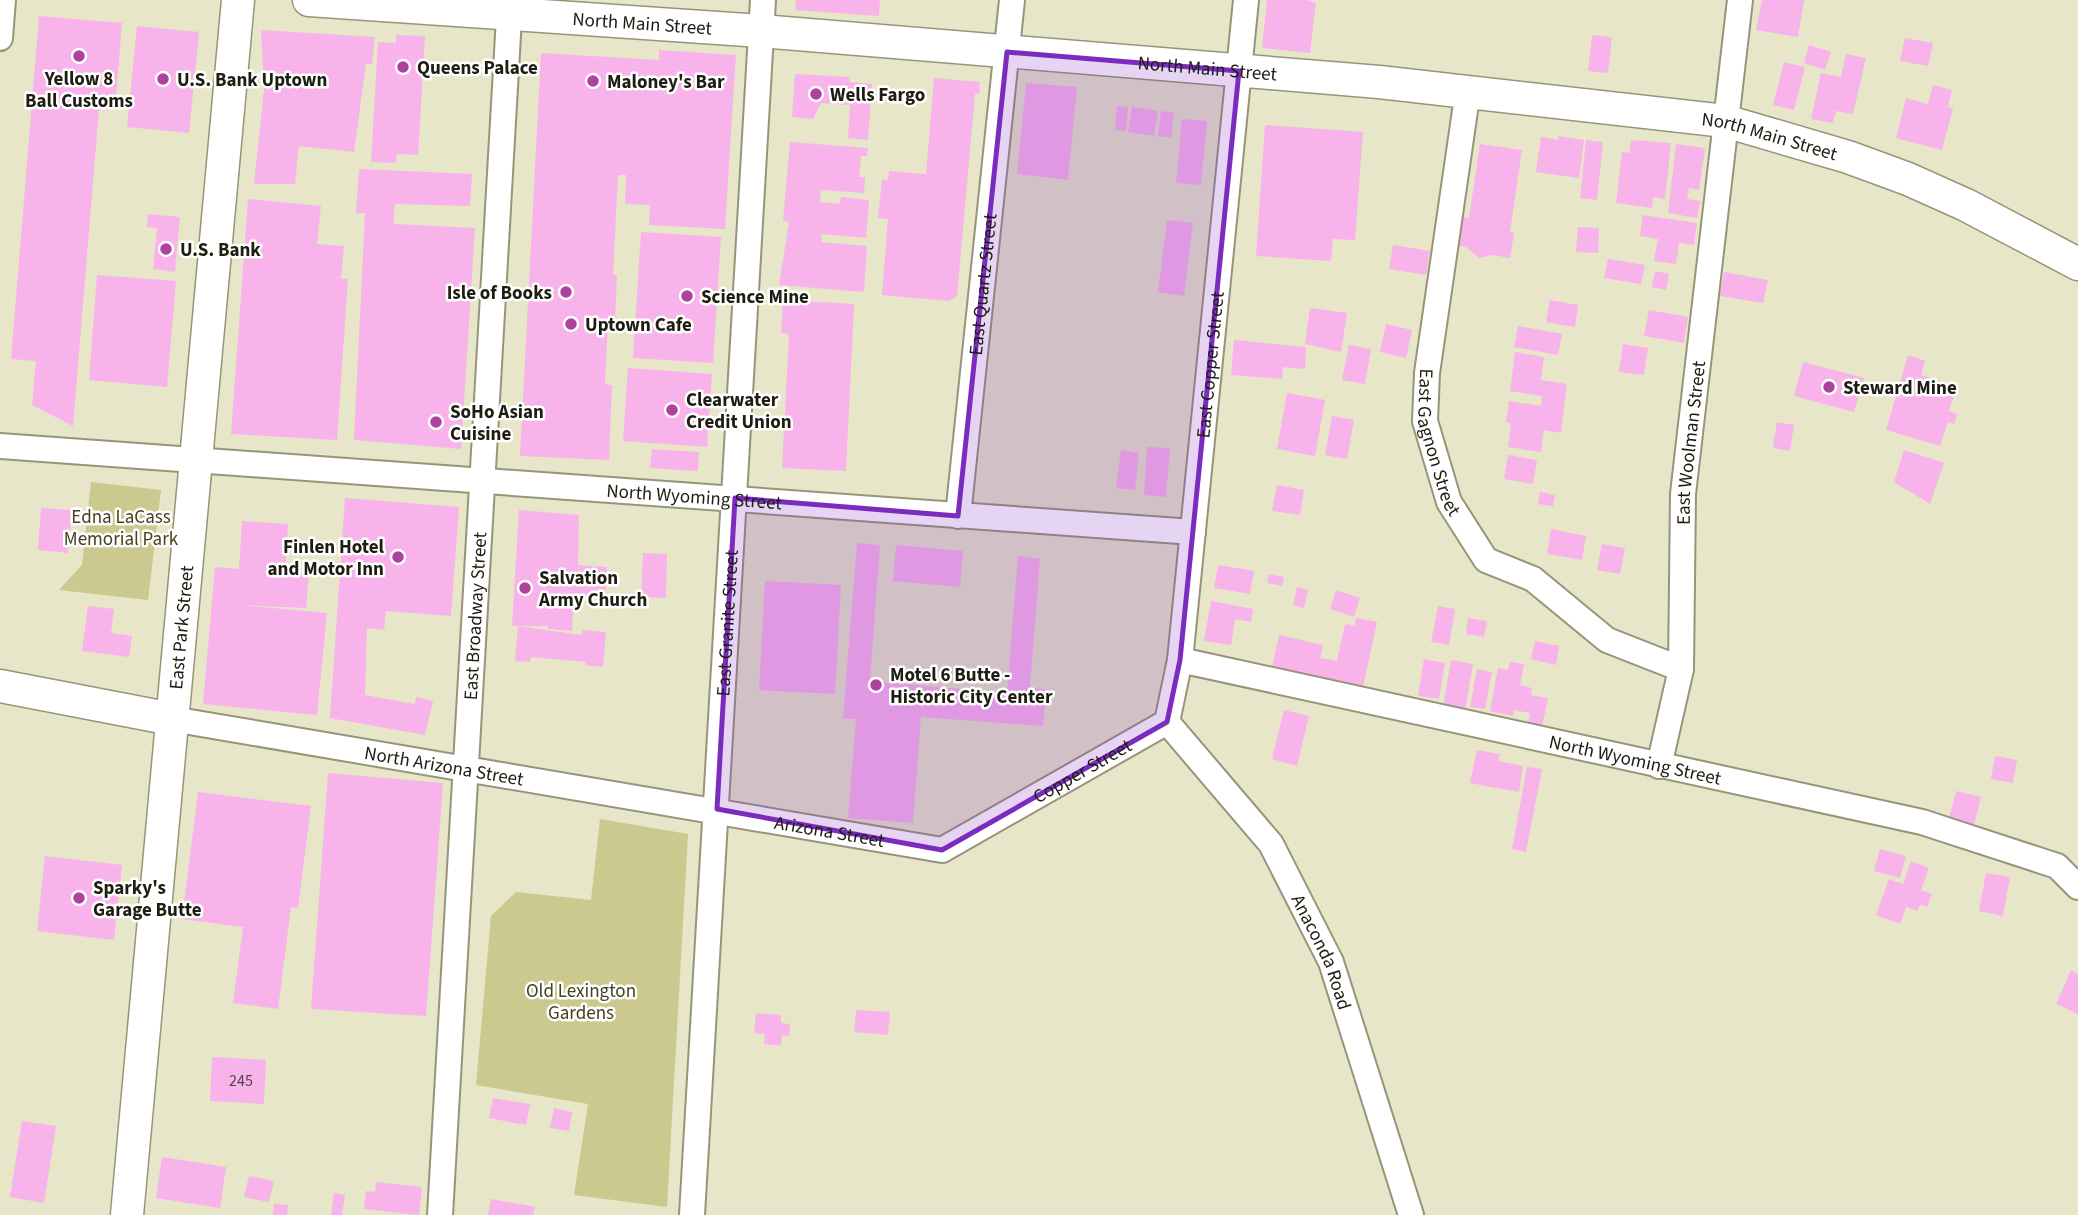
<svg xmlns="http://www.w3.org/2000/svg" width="2078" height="1215" font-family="'Source Sans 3',sans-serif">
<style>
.green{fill:#cbc98e}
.building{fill:#f8b3ea}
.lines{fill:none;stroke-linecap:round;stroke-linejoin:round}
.minor-casing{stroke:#969579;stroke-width:28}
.major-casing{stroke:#969579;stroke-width:35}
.minor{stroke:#fff;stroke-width:24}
.major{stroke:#fff;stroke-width:32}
.marked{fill:#7b2cbf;fill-opacity:0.2;stroke:#7b2cbf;stroke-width:5;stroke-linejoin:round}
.poi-dot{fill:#af419f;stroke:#fff;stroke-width:2.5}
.labels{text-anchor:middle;stroke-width:5;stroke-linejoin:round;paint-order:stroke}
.number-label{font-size:16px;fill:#544248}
.street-label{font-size:19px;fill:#1d1d12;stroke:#fff}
.poi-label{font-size:19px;font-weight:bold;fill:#1d1d12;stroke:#fff;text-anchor:start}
.park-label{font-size:19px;fill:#44421e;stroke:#fff}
</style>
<rect width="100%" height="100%" fill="#e7e6c8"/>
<path class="green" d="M91,482l70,8 -13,110 -89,-10 23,-25z
M600,819l88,15 -21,373 -93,-12 14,-91 -112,-19 15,-169 25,-24 75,8z"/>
<path class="building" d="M796,0h84l-1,16 -84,-6z
M1267,0h40l9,3 -6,50 -48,-5z
M1762,0h42l-6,37 -42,-7z
M39,16l83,7 -6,75 -16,-1 -27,329 -41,-21 4,-44 -25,-2z
M137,26l62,6 -10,101 -62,-6z
M261,30l114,7 -3,27h-6l-12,88 -55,-6 -4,38h-41l10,-95z
M396,35l29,1 -7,119 -21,-1 -1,9 -25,-1 7,-120 18,1z
M1592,35l20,2 -4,36 -20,-2z
M1905,38l28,5 -5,23 -28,-5z
M1809,45l22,7 -6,18 -21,-7z
M659,50l77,5 -11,174 -76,-4 1,-20 -25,-1 1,-29h-8l-5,100h4l-2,47h-7l-3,62 7,1 -3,75 -89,-4 21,-403 118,7z
M1846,54l20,4 -13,56 -17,-3 -3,12 -22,-4 10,-46 20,4z
M1784,62l21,5 -11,43 -21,-5z
M795,74l55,3 -1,5 23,2 -4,56 -20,-2 2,-33 -29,-2 -8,16 -21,-2z
M934,78l46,4 -1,12h-4l-18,202 -8,5 -67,-6 6,-76 -10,-1 4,-38h6l1,-9 37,3z
M1026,83l51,4 -9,93 -51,-6z
M1933,85l19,5 -4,17 5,1 -11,42 -46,-12 10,-40 22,6z
M1117,106l11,1 -2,24 -11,-1z
M1132,107l26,4 -4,25 -26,-4z
M1161,111l13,2 -3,25 -13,-2z
M1182,119l25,2 -6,64 -25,-2z
M1265,125l98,7 -8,108 -22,-1 -2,22 -75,-5z
M1558,136l26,4 -5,38 -43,-6 5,-35 17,3z
M1586,140l17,2 -6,58 -17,-2z
M1631,140l40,3 -6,56 -12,-2 -1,11 -36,-5 6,-51 7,1z
M790,142l78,6 -1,8h-6l-2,21h6l-1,16 -43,-3 -1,12 20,2 1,-7 28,3 -3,38 -44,-4 -1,8 46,4 -3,46 -85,-7 10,-63 -6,-1z
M1480,144l42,6 -12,82 4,1 -4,25 -17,-3 -14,3 -13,-11 -8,-1 4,-29 7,1z
M1676,144l29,4 -6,42 -10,-2 -2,11 13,2 -3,17 -29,-5z
M359,169l113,5 -2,32 -75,-2 -1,11v9l81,4 -14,221 -107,-9 11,-227h-9z
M248,199l73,7 -4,38 27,2 -3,33h7l-11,161 -106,-6z
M148,214l32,3 -5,55 -22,-3 4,-41 -10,-1z
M1643,215l54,8 -3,22 -15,-2 -3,21 -22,-3 4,-22 -18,-3z
M1167,220l26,3 -9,73 -26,-4z
M1578,227l21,1 -1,25 -22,-1z
M641,232l80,5 -8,126 -80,-5z
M1393,245l37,6 -4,24 -37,-6z
M1608,259l37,6 -4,19 -37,-6z
M1655,271l14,3 -3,16 -14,-3z
M1724,272l44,8 -5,23 -43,-7z
M97,275l79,6 -9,106 -78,-7z
M783,300l71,4 -8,167 -64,-3 7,-134 -8,-1z
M1550,300l28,5 -3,22 -29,-5z
M1310,308l37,5 -6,39 -36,-8z
M1649,310l39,7 -4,26 -40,-7z
M1386,324l26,6 -6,28 -26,-6z
M1518,326l44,8 -4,21 -44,-8z
M1234,340l72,7 -1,22 -22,-2 -1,12 -51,-4z
M1623,344l25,4 -4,27 -25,-3z
M1349,345l22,4 -6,35 -23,-4z
M1515,352l29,5 -3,23 26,4 -6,49 -17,-3 -3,22 -33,-5 3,-24 -5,-1 3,-21 32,5 1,-10 -32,-5z
M1908,355l17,6 -4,14 36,11 -8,25 8,3 -3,10 -6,-2 -8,24 -54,-16z
M1803,362l61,16 -10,34 -60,-16z
M628,368l84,6 -5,73 -84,-6z
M1287,393l38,7 -10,56 -38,-7z
M1332,416l22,4 -7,39 -22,-4z
M1777,422l17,3 -4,26 -17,-3z
M1147,447l23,1 -4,49 -22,-2z
M652,449l47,3 -1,19 -48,-3z
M1121,450l18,3 -4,37 -19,-2z
M1904,450l40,13 -14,41 -36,-22z
M1508,455l29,5 -4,24 -29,-5z
M1277,485l27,5 -4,25 -28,-4z
M1540,492l15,3 -2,11 -15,-2z
M345,498l114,9 -8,109 -65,-5 -2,19 -17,-2 -2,67 50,9 1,-7 17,4 -8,34 -95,-17z
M41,508l31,2 -4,43 -30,-3z
M519,510l60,5 -1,50 29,2 -2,32 -31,-2 -2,34 -24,-2v-3h-36z
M242,521l46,3 -3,49 24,1 -3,34 -67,-3 88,8 -10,102 -114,-11 12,-137 24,2z
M1551,529l35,7 -4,24 -35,-6z
M857,543l23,2 -10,136 137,12 11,-137 22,3 -10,129 16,1 -3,37 -122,-9 -8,106 -65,-5 8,-99 -13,-1z
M1602,544l23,4 -5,26 -23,-4z
M896,545l67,6 -3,36 -67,-6z
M643,553l24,1 -1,44 -25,-1z
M1218,565l36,6 -4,23 -36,-6z
M1269,574l15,3 -2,9 -15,-3z
M765,581l76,4 -6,109 -76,-4z
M1297,587l11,3 -4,18 -11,-3z
M1336,590l24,8 -6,19 -24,-8z
M1211,601l42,8 -2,13 -16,-3 -4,26 -27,-4z
M88,606l26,3 -3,24 21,3 -3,21 -47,-6z
M1438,606l17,3 -6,36 -18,-3z
M1356,618l21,4 -14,65 -91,-20 7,-32 44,10 -3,13 17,3 8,-37 10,2z
M1468,618l19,3 -3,16 -18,-3z
M518,626l64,9 1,-5 23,2 -3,35 -18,-2 1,-3 -55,-5 -1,5 -15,-1z
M1535,641l24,5 -3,19 -25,-6z
M1424,659l21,4 -6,36 -21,-3z
M1451,660l22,4 -8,47 -22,-4z
M1510,662l14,2 -4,21 12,3 -1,7 17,3 -6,29 -14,-2 2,-12 -16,-3 -1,6 -23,-5 8,-43 10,2z
M1477,669l15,3 -7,37 -15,-2z
M1284,710l25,6 -12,50 -25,-7z
M1477,750l23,4 -2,7 25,5 -4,26 -49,-9z
M1995,756l22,4 -4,23 -22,-4z
M1527,767l15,2 -16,83 -14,-3z
M328,773l115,10 -17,233 -115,-7z
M1956,791l25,6 -7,28 -25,-6z
M198,792l113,14 -13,102 -7,-1 -13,102 -45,-6 10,-76 -61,-8z
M1880,849l26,7 -6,22 -26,-7z
M45,856l77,9 -8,75 -77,-9z
M1911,861l18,7 -8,22 11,4 -5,13 -7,-2 -3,6 -11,-4 -6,17 -24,-9 13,-36 14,5z
M1986,873l24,4 -7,39 -24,-5z
M2071,970l7,4v40l-22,-10z
M856,1010l34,2 -2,23 -34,-3z
M756,1013l25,2v8l9,1 -1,12 -7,-1 -1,11 -17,-2 1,-10 -11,-1z
M212,1057l54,3 -2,44 -54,-3z
M493,1098l37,6 -4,21 -37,-7z
M554,1108l18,4 -3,19 -19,-3z
M22,1121l34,5 -12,77 -34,-6z
M162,1157l64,10 -6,41 -64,-10z
M249,1176l25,5 -5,21 -25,-5z
M376,1182l46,5 -3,28 -55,-6 2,-18 9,1z
M334,1193l11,2 -3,20h-11z
M491,1199l44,8 -2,8h-45z
M274,1204l14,1 -1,10h-14z"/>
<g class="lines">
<defs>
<g id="minor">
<path d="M0,38l3,-38"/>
<path id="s1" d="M1468,90l-41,283 -2,48 24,81 37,58 47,19 74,61 74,29"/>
<path id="s2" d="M0,446l1193,86"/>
<path id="s3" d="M958,516l54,-516"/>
<path id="s4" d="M1180,660l742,162 135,44 21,21"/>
<path id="s5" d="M172,719l770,131 225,-128 13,-62 66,-660"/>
<path id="s6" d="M1167,722l104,122 60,118 80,253"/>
<path id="s7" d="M1659,766l22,-97 2,-175 57,-494"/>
<path id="s8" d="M440,1215l70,-1215"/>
<path id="s9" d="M692,1215l71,-1215"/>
</g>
<g id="major">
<path id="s10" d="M309,0l452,31 618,51 346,39 123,36 60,22 58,26 112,59"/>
<path d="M0,686l172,33"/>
<path id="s11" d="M127,1215l111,-1215"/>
</g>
</defs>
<use href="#minor" class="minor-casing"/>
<use href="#major" class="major-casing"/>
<use href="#minor" class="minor"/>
<use href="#major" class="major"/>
</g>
<path class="marked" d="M1007,52l232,19 -59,589 -13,62 -225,128 -225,-41 18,-311 223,18z"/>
<g class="poi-dot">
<circle cx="79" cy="56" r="7"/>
<circle cx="403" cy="67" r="7"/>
<circle cx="163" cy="79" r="7"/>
<circle cx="593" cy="81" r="7"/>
<circle cx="816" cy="94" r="7"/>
<circle cx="166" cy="249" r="7"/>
<circle cx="566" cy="292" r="7"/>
<circle cx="687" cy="296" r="7"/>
<circle cx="571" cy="324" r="7"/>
<circle cx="1829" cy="387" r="7"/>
<circle cx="672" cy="410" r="7"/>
<circle cx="436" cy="422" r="7"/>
<circle cx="398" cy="557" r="7"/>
<circle cx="525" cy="588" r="7"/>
<circle cx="876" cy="685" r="7"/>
<circle cx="79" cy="898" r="7"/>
</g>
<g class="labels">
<g class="number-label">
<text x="241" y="1086">245</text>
</g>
<g class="street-label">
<text dy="7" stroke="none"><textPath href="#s10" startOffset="334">North Main Street</textPath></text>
<text dy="7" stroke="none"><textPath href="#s10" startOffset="901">North Main Street</textPath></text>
<text dy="7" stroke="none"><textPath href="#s10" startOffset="1468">North Main Street</textPath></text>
<text dy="7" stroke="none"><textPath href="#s3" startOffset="233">East Quartz Street</textPath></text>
<text dy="7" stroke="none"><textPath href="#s5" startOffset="1400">East Copper Street</textPath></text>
<text dy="7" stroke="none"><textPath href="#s1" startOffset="357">East Gagnon Street</textPath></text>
<text dy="7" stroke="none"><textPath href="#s7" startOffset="326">East Woolman Street</textPath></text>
<text dy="7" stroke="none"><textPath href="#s2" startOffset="696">North Wyoming Street</textPath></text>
<text dy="7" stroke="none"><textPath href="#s8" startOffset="600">East Broadway Street</textPath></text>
<text dy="7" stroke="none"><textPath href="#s9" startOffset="593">East Granite Street</textPath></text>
<text dy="7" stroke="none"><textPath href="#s11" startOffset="590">East Park Street</textPath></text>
<text dy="7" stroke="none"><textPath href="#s4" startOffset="466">North Wyoming Street</textPath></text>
<text dy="7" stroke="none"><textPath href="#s5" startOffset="276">North Arizona Street</textPath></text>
<text dy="7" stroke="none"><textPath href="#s5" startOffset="942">Copper Street</textPath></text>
<text dy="7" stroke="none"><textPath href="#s5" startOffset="667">Arizona Street</textPath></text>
<text dy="7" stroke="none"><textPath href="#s6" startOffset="280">Anaconda Road</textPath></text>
</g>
<g class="poi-label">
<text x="417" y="74">Queens Palace</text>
<text x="79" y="85" text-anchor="middle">Yellow 8<tspan x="79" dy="22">Ball Customs</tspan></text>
<text x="177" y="86">U.S. Bank Uptown</text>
<text x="607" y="88">Maloney's Bar</text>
<text x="830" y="101">Wells Fargo</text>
<text x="180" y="256">U.S. Bank</text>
<text x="552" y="299" text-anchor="end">Isle of Books</text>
<text x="701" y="303">Science Mine</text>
<text x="585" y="331">Uptown Cafe</text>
<text x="1843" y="394">Steward Mine</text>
<text x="686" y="406">Clearwater<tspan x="686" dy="22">Credit Union</tspan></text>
<text x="450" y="418">SoHo Asian<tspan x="450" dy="22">Cuisine</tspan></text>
<text x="384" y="553" text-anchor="end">Finlen Hotel<tspan x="384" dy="22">and Motor Inn</tspan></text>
<text x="539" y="584">Salvation<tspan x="539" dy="22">Army Church</tspan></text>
<text x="890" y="681">Motel 6 Butte -<tspan x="890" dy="22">Historic City Center</tspan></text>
<text x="93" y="894">Sparky's<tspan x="93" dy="22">Garage Butte</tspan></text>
</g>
<g class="park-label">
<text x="121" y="523">Edna LaCass<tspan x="121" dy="22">Memorial Park</tspan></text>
<text x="581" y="997">Old Lexington<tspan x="581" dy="22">Gardens</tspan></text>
</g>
</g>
</svg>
